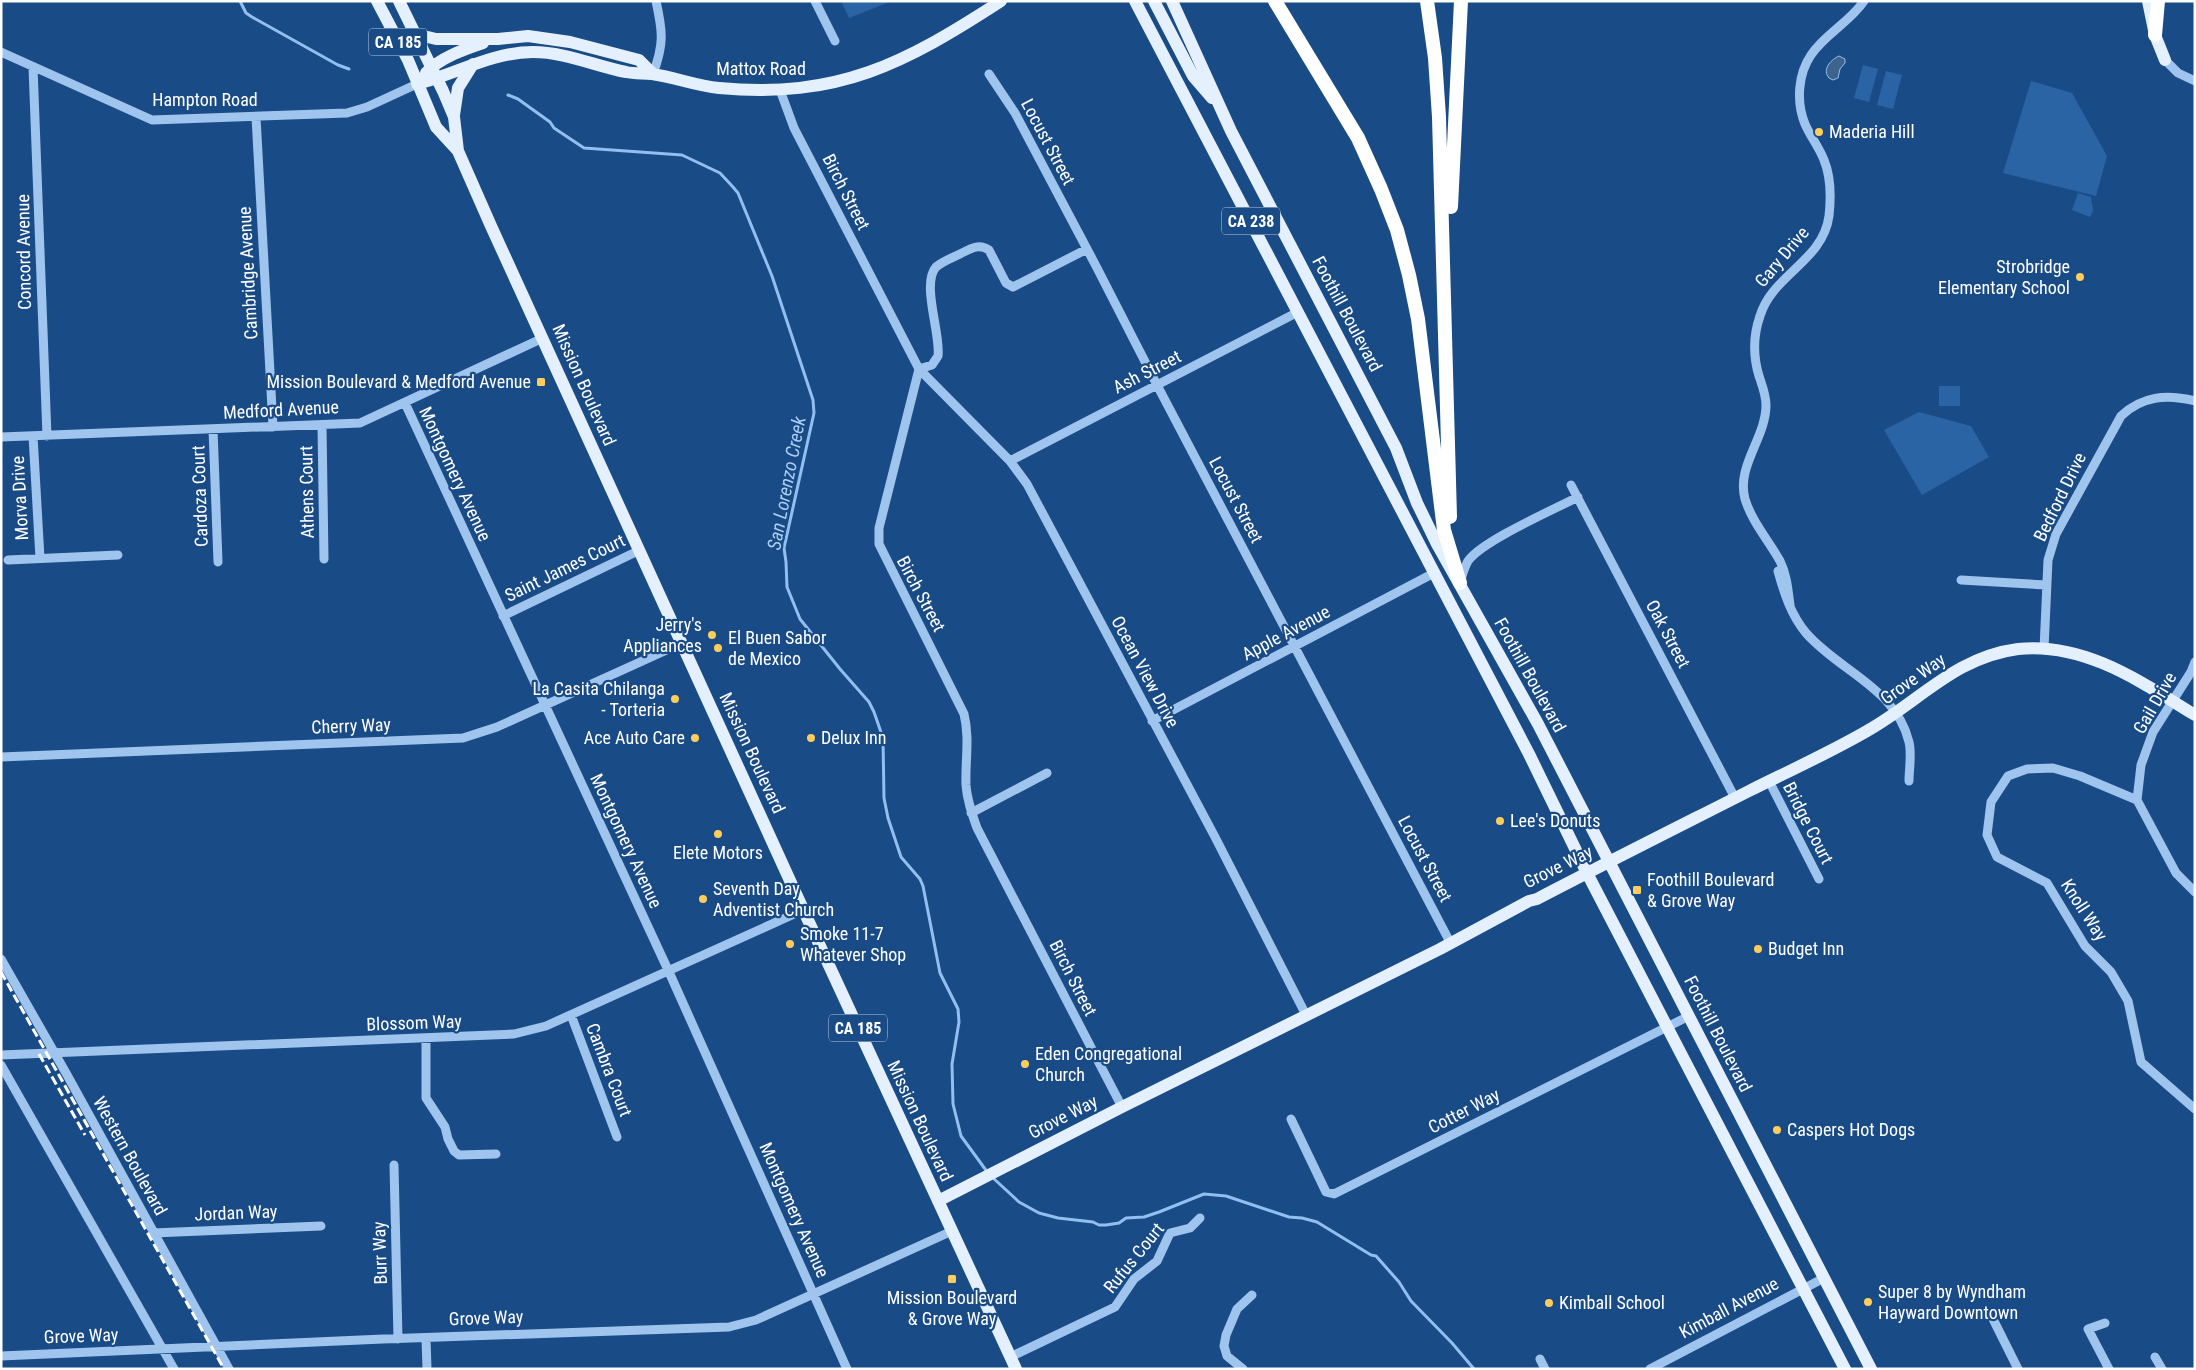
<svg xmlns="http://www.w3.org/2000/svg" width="2196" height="1370" font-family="'Roboto Condensed',sans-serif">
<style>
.green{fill:#2b64a5}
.water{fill:#3e638f;stroke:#92bfef}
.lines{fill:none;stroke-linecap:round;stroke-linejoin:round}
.stream{stroke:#92bfef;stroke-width:3}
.minor{stroke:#9fc4ed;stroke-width:9}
.major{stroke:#e5f0ff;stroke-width:12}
.highway{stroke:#fff;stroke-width:14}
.rail{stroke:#fff;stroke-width:3;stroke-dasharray:9 4;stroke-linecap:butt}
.poi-dot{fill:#ffcd5b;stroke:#194b86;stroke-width:2}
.labels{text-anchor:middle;stroke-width:4.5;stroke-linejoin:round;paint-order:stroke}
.shield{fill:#194b86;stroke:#bac9db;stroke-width:1}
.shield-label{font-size:16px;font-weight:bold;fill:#fff}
.street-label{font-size:18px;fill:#fff;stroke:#194b86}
.poi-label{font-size:18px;fill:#fff;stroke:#194b86;text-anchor:start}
.water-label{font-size:19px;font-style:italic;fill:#abcef4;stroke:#194b86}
</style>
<rect width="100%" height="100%" fill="#194b86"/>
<path class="green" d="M841,1h51l-43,17z
M1863,65l15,4 -9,33 -15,-4z
M1886,71l16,4 -9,34 -16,-4z
M2031,81l41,12 35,63 -11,40 -93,-23z
M2078,193l13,4 2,14 -3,6 -18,-7z
M1939,386h21v20h-21z
M1919,412l52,14 18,31 -67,38 -38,-65z"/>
<path class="water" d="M1839,56l6,3v4l-5,6 -2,9 -5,2 -4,-2c-7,-8 1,-18 10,-22z"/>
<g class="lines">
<path class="stream" d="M240,1l6,12 6,4 86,48 11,4
M508,95l10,4 32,23 4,6 30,20 98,7 38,18 13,14 5,6 34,83 41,124 1,13 -30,135 2,14 1,25 13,32 40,50 29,33 5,10 9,26 1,60 4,20 13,39 19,22 3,7 17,87 18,36 1,13 -7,42 1,40 8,32 27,37
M992,1177l27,25 20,11 19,5 35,4 6,3h7l13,-2 7,-5 18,-1 15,-5 45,-18 22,2 63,21 13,1 15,4 54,33 5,1 23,26 12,19 41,42 22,26"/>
<path class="minor" d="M815,1l20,40
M1,52l151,68 195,-7 20,-6 50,-23
M2165,60l13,13 17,8
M33,67l14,369
M653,74c11,-30 10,-41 3,-73
M989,74l26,39 81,153 61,119 294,559
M780,90l14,38 125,241 91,92 17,23 188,353 91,178
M256,117l17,310
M919,369l-40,159v16l85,170c6,24 1,47 2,71 1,15 6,29 11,43l145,279
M919,369l13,-4 6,-9c3,-22 -17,-72 -2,-89 7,-6 16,-9 24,-13 10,-5 18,-11 29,-4l17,33 7,4 74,-38
M405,403l264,569 178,397
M322,425l2,134
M213,429l5,133
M33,436l7,122
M1,437l359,-14 183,-85
M1010,461l288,-149
M1571,485l164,313
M8,560l110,-5
M1778,571c6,22 13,44 28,62 33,38 90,55 103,109 3,12 0,27 0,39
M1961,580l85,5
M1460,583c2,-7 4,-15 8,-22 14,-20 85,-51 110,-64
M1790,605c-2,-14 -3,-30 -10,-44 -11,-20 -28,-39 -35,-62 -9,-33 21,-61 21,-94 0,-10 -4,-20 -7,-29 -6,-20 -6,-40 1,-60 12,-41 63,-55 69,-100 2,-18 2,-39 -5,-56 -5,-13 -14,-24 -19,-36 -9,-22 -7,-50 6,-69 14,-21 39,-33 53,-54
M503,616l137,-66
M2044,649l4,-89 8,-26 65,-118c21,-20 45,-22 74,-15
M2195,662l-4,10 -38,60 -12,33 -4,35 39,73 19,19
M1152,721l282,-148
M1,757l462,-19 34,-11 185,-84
M1769,781l50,98
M2137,800l-57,-24 -27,-8 -26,1 -19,7 -17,26 -4,33 10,22 50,26 38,63 26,26 17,29 13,61 54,47
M971,813l76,-40
M1,959l65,114 163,296
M571,1015l46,122
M426,1039v59l19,29 3,12 6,12 5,4 37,-1
M1,1055l513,-21 32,-8 257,-116
M1,1065l173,304
M1291,1119l35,73 8,2 355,-178
M394,1165l4,174
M153,1233l168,-7
M1991,1315l27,54
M2105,1323l-17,6 21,40
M426,1338l1,31
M1,1356l382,-17 346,-12 27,-7 196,-89
M1010,1357l105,-50 19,-28 23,-18 13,-28 20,-5 10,-10
M2155,1357l7,12
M1540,1359l5,10
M1243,1369l-16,-13 -3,-10 2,-11 11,-26 15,-14
M1650,1369l174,-91"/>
<path class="major" d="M377,1l31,59 28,67 22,24
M399,1l44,90 11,26 4,34 33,75 317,694 208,449
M1135,1l394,753 58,119 258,496
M1154,1l39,75 19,22
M1172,1l59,130 165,317 21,55 20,41 101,180 333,645
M2148,1l7,34 10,25
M415,34l21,5h62l30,-3 42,6 69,18 14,14
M426,73c13,-15 39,-24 57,-30
M417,84c39,-10 75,-32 116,-32 32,0 62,14 93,20 8,2 17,1 26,2 22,3 44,12 67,14 119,11 185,-24 282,-87
M454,115l4,-27 15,-24
M938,1201l184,-94 318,-158 89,-48 8,-2c71,-37 141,-72 212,-108 40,-20 80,-38 118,-60 52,-29 88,-74 151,-82 67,-7 123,33 177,66"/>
<path class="highway" d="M1275,1l83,137 23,51 16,41 12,45 9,44 26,211 16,53
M1427,1l8,57 4,59 11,400
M2155,35l3,-34
M1451,207l10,-206"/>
<path class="rail" d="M1,972l223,397
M39,1054l46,81"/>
</g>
<g class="poi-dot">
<circle cx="1819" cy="132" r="5"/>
<circle cx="2080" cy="277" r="5"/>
<rect x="536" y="377" width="10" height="10" rx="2.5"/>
<circle cx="712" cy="635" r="5"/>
<circle cx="718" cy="648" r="5"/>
<circle cx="675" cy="699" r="5"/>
<circle cx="695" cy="738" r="5"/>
<circle cx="811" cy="738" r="5"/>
<circle cx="1500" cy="821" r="5"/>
<circle cx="718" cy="834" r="5"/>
<rect x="1632" y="885" width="10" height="10" rx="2.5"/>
<circle cx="703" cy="899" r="5"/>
<circle cx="790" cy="944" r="5"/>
<circle cx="1758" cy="949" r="5"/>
<circle cx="1025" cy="1064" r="5"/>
<circle cx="1777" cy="1130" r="5"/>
<rect x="947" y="1274" width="10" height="10" rx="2.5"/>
<circle cx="1868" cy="1302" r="5"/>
<circle cx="1549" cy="1303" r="5"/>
</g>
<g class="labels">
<g class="shield">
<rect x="369" y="28.5" width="58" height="27" rx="4"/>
<rect x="1222" y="207.5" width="58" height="27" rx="4"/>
<rect x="829" y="1014.5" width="58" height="27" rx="4"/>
</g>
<g class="shield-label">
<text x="398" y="48">CA 185</text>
<text x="1251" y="227">CA 238</text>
<text x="858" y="1034">CA 185</text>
</g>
<g class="street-label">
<text x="761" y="75">Mattox Road</text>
<text x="205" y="106">Hampton Road</text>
<text transform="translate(1048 142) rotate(62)" y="6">Locust Street</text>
<text transform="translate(846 192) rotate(63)" y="6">Birch Street</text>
<text transform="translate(24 252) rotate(-91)" y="6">Concord Avenue</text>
<text transform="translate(1782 257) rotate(-50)" y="6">Gary Drive</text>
<text transform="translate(248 273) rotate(-93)" y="6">Cambridge Avenue</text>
<text transform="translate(1347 314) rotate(62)" y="6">Foothill Boulevard</text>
<text transform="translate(1147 372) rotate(-27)" y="6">Ash Street</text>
<text transform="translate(584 385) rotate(66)" y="6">Mission Boulevard</text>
<text transform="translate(281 410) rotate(-3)" y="6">Medford Avenue</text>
<text transform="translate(455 474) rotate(65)" y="6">Montgomery Avenue</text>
<text transform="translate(307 492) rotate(-91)" y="6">Athens Court</text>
<text transform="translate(200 496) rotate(-92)" y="6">Cardoza Court</text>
<text transform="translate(2060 497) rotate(-64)" y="6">Bedford Drive</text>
<text transform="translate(20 498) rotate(-93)" y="6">Morva Drive</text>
<text transform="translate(1236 500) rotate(62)" y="6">Locust Street</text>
<text transform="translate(565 568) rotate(-26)" y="6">Saint James Court</text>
<text transform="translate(921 594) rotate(62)" y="6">Birch Street</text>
<text transform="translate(1286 633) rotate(-28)" y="6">Apple Avenue</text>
<text transform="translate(1668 634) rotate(62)" y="6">Oak Street</text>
<text transform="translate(1145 672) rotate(62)" y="6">Ocean View Drive</text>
<text transform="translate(1530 675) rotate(61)" y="6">Foothill Boulevard</text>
<text transform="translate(1913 679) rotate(-35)" y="6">Grove Way</text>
<text transform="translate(2155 703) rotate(-60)" y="6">Gail Drive</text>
<text transform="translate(351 726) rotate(-2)" y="6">Cherry Way</text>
<text transform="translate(752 753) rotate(65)" y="6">Mission Boulevard</text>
<text transform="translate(1808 823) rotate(63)" y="6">Bridge Court</text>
<text transform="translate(626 841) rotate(65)" y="6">Montgomery Avenue</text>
<text transform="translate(1425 859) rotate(62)" y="6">Locust Street</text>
<text transform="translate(1558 867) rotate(-26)" y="6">Grove Way</text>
<text transform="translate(2084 910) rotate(57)" y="6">Knoll Way</text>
<text transform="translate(1073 978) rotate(63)" y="6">Birch Street</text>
<text transform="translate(414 1023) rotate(-2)" y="6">Blossom Way</text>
<text transform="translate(1718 1034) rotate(63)" y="6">Foothill Boulevard</text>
<text transform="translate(609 1070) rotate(69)" y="6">Cambra Court</text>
<text transform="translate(1464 1111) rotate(-27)" y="6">Cotter Way</text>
<text transform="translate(1063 1117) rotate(-27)" y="6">Grove Way</text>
<text transform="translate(920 1121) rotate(65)" y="6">Mission Boulevard</text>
<text transform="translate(130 1156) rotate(61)" y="6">Western Boulevard</text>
<text transform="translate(794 1210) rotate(66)" y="6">Montgomery Avenue</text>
<text transform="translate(236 1213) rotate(-2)" y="6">Jordan Way</text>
<text transform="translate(380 1253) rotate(-92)" y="6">Burr Way</text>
<text transform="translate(1134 1258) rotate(-51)" y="6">Rufus Court</text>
<text transform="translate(1729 1308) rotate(-28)" y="6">Kimball Avenue</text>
<text transform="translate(486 1318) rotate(-2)" y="6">Grove Way</text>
<text transform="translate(81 1336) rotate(-2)" y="6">Grove Way</text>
</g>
<g class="poi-label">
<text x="1829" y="138">Maderia Hill</text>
<text x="2070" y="273" text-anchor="end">Strobridge<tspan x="2070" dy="21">Elementary School</tspan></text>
<text x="531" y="388" text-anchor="end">Mission Boulevard &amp; Medford Avenue</text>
<text x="702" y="631" text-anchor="end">Jerry's<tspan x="702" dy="21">Appliances</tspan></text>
<text x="728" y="644">El Buen Sabor<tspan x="728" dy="21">de Mexico</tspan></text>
<text x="665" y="695" text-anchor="end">La Casita Chilanga<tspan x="665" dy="21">- Torteria</tspan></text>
<text x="685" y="744" text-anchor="end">Ace Auto Care</text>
<text x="821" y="744">Delux Inn</text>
<text x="1510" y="827">Lee's Donuts</text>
<text x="718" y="859" text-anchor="middle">Elete Motors</text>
<text x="1647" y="886">Foothill Boulevard<tspan x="1647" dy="21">&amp; Grove Way</tspan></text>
<text x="713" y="895">Seventh Day<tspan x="713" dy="21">Adventist Church</tspan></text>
<text x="800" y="940">Smoke 11-7<tspan x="800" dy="21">Whatever Shop</tspan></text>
<text x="1768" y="955">Budget Inn</text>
<text x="1035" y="1060">Eden Congregational<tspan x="1035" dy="21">Church</tspan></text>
<text x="1787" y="1136">Caspers Hot Dogs</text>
<text x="1878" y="1298">Super 8 by Wyndham<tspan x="1878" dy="21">Hayward Downtown</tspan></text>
<text x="952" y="1304" text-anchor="middle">Mission Boulevard<tspan x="952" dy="21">&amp; Grove Way</tspan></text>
<text x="1559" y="1309">Kimball School</text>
</g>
<g class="water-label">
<text transform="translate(786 483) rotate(-79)" y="7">San Lorenzo Creek</text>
</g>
</g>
<rect width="2196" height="1370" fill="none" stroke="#ffffff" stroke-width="5"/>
</svg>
